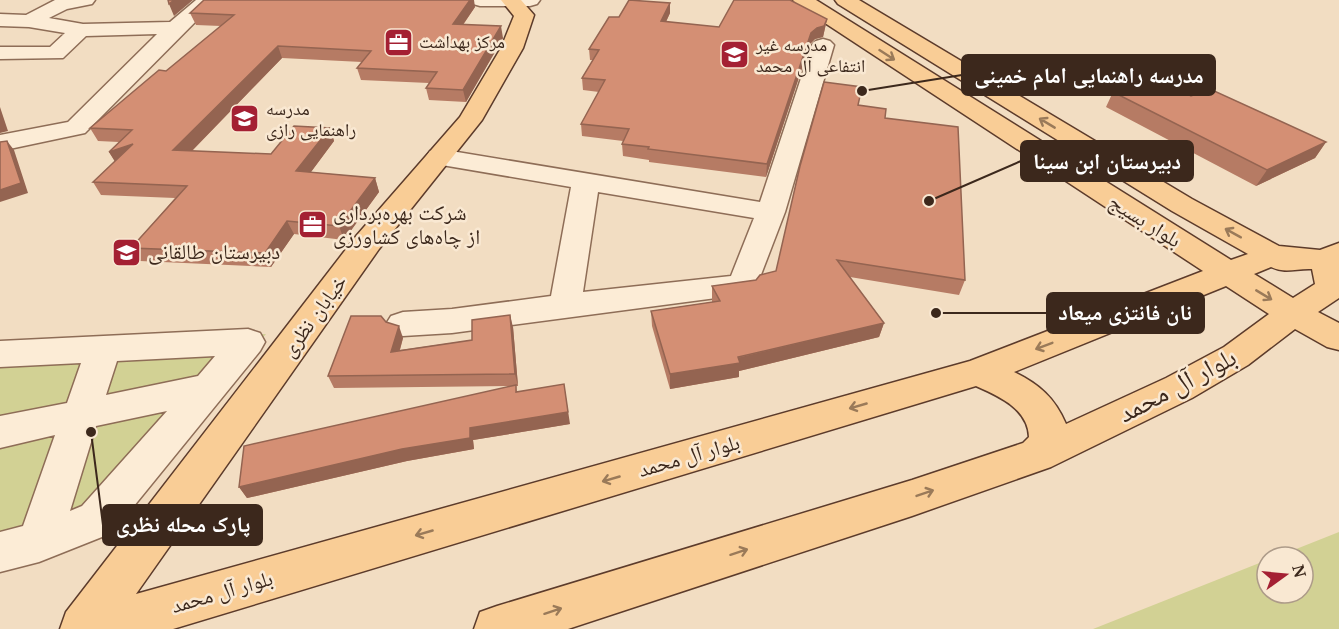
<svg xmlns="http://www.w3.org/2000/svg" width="1339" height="629" font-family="'Noto Serif','Noto Naskh Arabic',serif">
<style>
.green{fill:#d2d194}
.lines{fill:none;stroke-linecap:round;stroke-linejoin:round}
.minor-casing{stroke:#8e6d57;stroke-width:3}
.major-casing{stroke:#5c3b2b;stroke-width:3}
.minor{fill:#fcecd6;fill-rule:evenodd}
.major{fill:#f9cd96;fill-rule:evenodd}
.wall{fill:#b67b64}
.shaded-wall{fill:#946451}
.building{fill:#d48f74;stroke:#946451;stroke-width:1.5}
.oneway{stroke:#9a7a59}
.labels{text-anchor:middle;stroke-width:5;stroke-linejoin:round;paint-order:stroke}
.far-poi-label{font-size:18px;fill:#3c281c;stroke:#f9e8d2;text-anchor:start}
.poi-label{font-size:21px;fill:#3c281c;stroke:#f9e8d2;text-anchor:start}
.street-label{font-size:21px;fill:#3c281c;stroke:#f9e8d2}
.near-street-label{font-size:26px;fill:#3c281c;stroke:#f9e8d2}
.leader{fill:none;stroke:#3c281c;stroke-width:2}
.callout-dot{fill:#3c281c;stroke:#f9e8d2;stroke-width:2}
.callout{fill:#3c281c;stroke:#3c281c;stroke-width:2}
.callout-label{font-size:22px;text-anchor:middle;font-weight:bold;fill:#fff}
</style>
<rect width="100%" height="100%" fill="#f2ddc2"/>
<path class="green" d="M266,334l-160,187 -106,40v-218z
M1339,532v97h-246l174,-69v33h36v-36h-27z"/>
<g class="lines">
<defs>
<path id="minor" d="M55,0h40l-3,4 -25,5 -18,9 34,6 87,-2 26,-22h21l-132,133 -85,18v-16l68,-13 89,-88 -71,2 -23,22 -63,1v-12h50l15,-14 -36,-6 -29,-1v-12l26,1z
M470,0h70l-3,4 -7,2h-50l-7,-2z
M823,39l7,2 4,4 -49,167 -31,81 -302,40 -49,3 -12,-4 -5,-8 5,-8 12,-4 49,-3 99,-13 20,-109 -141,-24 -4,-6 4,-6 9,-2 321,53 52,-157 4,-4zM598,192l156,26 -23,58 -148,16z
M248,329l12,4 5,9 -5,9 -148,182 -73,29 -39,10v-40l23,-6 32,-91 -55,13v-32l67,-13 14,-40 -81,4v-26zM215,356l-17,20 -92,19 11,-34zM167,411l-85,95 -12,5 26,-85z"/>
<path id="major" d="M501,0h20l13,15 -11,33 -41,72 -103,129 -243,345 834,-233 233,-90 -407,-267 -3,-4h23l415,260 17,-6 -76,-43 -334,-207 -3,-4h24l333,199 87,47 41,4 19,-7v55l-21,14 21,11v27l-12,-3 -32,-18 -47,36 -56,33 -141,69 -139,49 -344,113h-94l6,-17 17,-6 415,-126 111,-37 6,-6c-1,-28 -30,-41 -53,-51l-803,243h-113l6,-17 291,-377 103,-118 41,-69 13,-32zM1271,267c15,7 26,1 41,2l3,15 -22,14 -39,-24zM1226,286l43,28 -45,33 -58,31 -100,46c-11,-26 -27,-40 -52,-52z"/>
</defs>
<use href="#minor" class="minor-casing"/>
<use href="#major" class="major-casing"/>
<use href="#minor" class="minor"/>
<use href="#major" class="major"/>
</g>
<path class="wall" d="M670,3v10l-4,9 53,5 108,-8 -4,18 -8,2 -5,5 -44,133 -117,-15v-2l-26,-4 -1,-12 1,-3 -41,-5 -1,-12 18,-32 -16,-2 -1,-12 11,-18h-3l-1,-11 30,-32z
M475,7l-12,18 40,13 -37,64 -37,-2 -3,-12 3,-5 -68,-3 -4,-12 5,-6 -80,-4 -90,93 79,3 59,-26 4,13 -23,31 64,6 4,14 -35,48 -50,-6 -23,33 -131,-6 -9,-13 44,-50 -74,-3 -8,-13 22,-21 -6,-9 10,-10 -21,-1 -8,-13 76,-57 55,-45 -25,-1 -6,-12z
M1113,92l78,4 135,46 -11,16 -59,28 -150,-79z
M858,105l27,13 80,162 -6,15 -109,-18 34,46 -5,14 -140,34v6l-69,12 -18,-63 -1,-15 61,-9v-16l44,-6 20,-9z
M386,322l17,16 -3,12 72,-10 41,-13 5,59h-2l1,6 53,32 -97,16 1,9 -67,12 -160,37 -8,-11 275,-101 -180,2 -6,-12z"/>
<path class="shaded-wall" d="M174,0h19l-19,16 -5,-12z
M470,0h4l1,7 -20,29 -2,-12z
M670,3v10l-9,19v-11z
M827,19l-4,18 -8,2 -5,5 -44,133 1,-13 44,-131z
M501,26l2,12 -37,64 -3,-12z
M278,46l4,12 -102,105 -7,-13z
M0,107l8,24 -8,2z
M330,128l4,13 -32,43 -6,-13z
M7,141l7,9 14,43 -28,9v-12z
M1326,142l-11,16 -59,28 11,-16z
M133,144l-16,21 -8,-13z
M375,178l4,14 -35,48 -5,-14z
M287,221l7,13 -23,33 -6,-14z
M510,315l3,12 5,59 -3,-12z
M884,323l-5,14 -140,34v6l-69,12v-15z
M399,326l4,12 -7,25 -5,-11z
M564,384l6,40 -97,16 1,9 -67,12 -160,37 -8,-11 231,-59z"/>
<path class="building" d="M168,0h6l-5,4z
M204,0h266l-17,24 48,2 -38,64 -37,-2 11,-16 -80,-4 14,-17 -93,-5 -105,104 98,4 23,-28 36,2 -34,43 79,7 -36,48 -52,-5 -22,32 -134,-5 56,-62 -94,-4 40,-38 -24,8 23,-22 -42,-2 69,-58 7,1 68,-56 -44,-2z
M629,0l41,3 -9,18 58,6 15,-27h56l37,19 -3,7 -7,2 -6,5 -44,131 -119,-15 1,-2 -27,-3 7,-15 -48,-5 24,-44 -23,-2 17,-28 -10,-1 20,-32h10z
M1153,77l38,19 19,-7 116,53 -59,28 -154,-78z
M824,82l38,5 -4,18 28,4 -1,9 73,9 7,153 -128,-20 47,63 -146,34 2,6 -70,11 -19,-63 69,-10 -8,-15 44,-6 4,-5 16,-4 24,-105z
M7,141l14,42 -21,7v-48z
M510,315l5,59 -187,2 23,-60h30l5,6 13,4 -8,26 81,-12v-20z
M564,384l4,28 -98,16v10l-68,11 -163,38 5,-41 272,-61v7z"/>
<defs><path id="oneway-shaft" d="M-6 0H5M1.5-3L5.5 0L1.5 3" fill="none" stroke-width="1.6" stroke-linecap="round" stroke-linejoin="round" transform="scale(1.5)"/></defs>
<g class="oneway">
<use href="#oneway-shaft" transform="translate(887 55) rotate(33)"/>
<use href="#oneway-shaft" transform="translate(1047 123) rotate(-149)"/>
<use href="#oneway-shaft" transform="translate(1233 233) rotate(-151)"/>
<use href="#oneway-shaft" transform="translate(1264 295) rotate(31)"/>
<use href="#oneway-shaft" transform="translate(1044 346) rotate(159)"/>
<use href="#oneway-shaft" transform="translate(858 406) rotate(164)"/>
<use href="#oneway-shaft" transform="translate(611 479) rotate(164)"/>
<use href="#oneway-shaft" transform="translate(925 493) rotate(-19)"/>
<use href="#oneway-shaft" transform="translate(424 533) rotate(164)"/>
<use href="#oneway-shaft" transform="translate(739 552) rotate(-18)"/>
<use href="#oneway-shaft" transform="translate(553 611) rotate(-18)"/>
</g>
<defs>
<symbol id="office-square" viewBox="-11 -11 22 22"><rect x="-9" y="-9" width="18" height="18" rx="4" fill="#a42033" stroke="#f9e8d2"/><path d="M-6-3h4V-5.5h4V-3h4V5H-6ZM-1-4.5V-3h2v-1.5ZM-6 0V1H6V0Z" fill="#fff"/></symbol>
<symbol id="school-square" viewBox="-11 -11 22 22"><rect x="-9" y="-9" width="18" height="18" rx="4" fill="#a42033" stroke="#f9e8d2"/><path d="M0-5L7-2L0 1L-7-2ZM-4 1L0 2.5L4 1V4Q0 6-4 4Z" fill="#fff"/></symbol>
</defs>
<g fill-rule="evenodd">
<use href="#office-square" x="382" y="26" width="33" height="33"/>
<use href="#school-square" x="718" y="38" width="33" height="33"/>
<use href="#school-square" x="228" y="102" width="33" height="33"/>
<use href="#office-square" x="296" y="208" width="33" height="33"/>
<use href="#school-square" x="110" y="236" width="33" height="33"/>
</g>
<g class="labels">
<g class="far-poi-label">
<text x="419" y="48">مرکز بهداشت</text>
<text x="756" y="51">مدرسه غیر<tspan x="756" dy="21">انتفاعی آل محمد</tspan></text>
<text x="266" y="115">مدرسه<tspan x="266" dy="21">راهنمایی رازی</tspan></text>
</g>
<g class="poi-label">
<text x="333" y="220">شرکت بهره‌برداری<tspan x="333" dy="24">از چاه‌های کشاورزی</tspan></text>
<text x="148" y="259">دبیرستان طالقانی</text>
</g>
<g class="street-label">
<text transform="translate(1145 221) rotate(32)" y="7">بلوار بسیج</text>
<text transform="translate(314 316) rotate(-54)" y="7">خیابان نظری</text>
<text transform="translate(689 456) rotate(-16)" y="7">بلوار آل محمد</text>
<text transform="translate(222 592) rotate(-16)" y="7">بلوار آل محمد</text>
</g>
<g class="near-street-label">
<text transform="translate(1177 385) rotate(-28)" y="9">بلوار آل محمد</text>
</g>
</g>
<path class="leader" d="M862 91L962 75M929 201L1021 161M936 313L1047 313M91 432L103 525"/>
<g class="callout-dot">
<circle cx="862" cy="91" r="6"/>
<circle cx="929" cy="201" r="6"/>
<circle cx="936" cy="313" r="6"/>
<circle cx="91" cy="432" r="6"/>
</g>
<g class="callout">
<rect x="962" y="55" width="253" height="40" rx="6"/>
<rect x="1021" y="141" width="172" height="40" rx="6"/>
<rect x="1047" y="293" width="157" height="40" rx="6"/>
<rect x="103" y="505" width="159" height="40" rx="6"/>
</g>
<g class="callout-label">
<text x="1089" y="83">مدرسه راهنمایی امام خمینی</text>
<text x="1107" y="169">دبیرستان ابن سینا</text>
<text x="1125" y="320">نان فانتزی میعاد</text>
<text x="183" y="532">پارک محله نظری</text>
</g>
<g transform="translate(1285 575) rotate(75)"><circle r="28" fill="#f9e8d2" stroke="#ad9b89" stroke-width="1.5"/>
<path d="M0-4.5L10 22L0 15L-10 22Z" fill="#a42033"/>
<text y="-9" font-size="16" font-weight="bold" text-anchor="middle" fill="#3c281c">N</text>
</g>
</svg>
